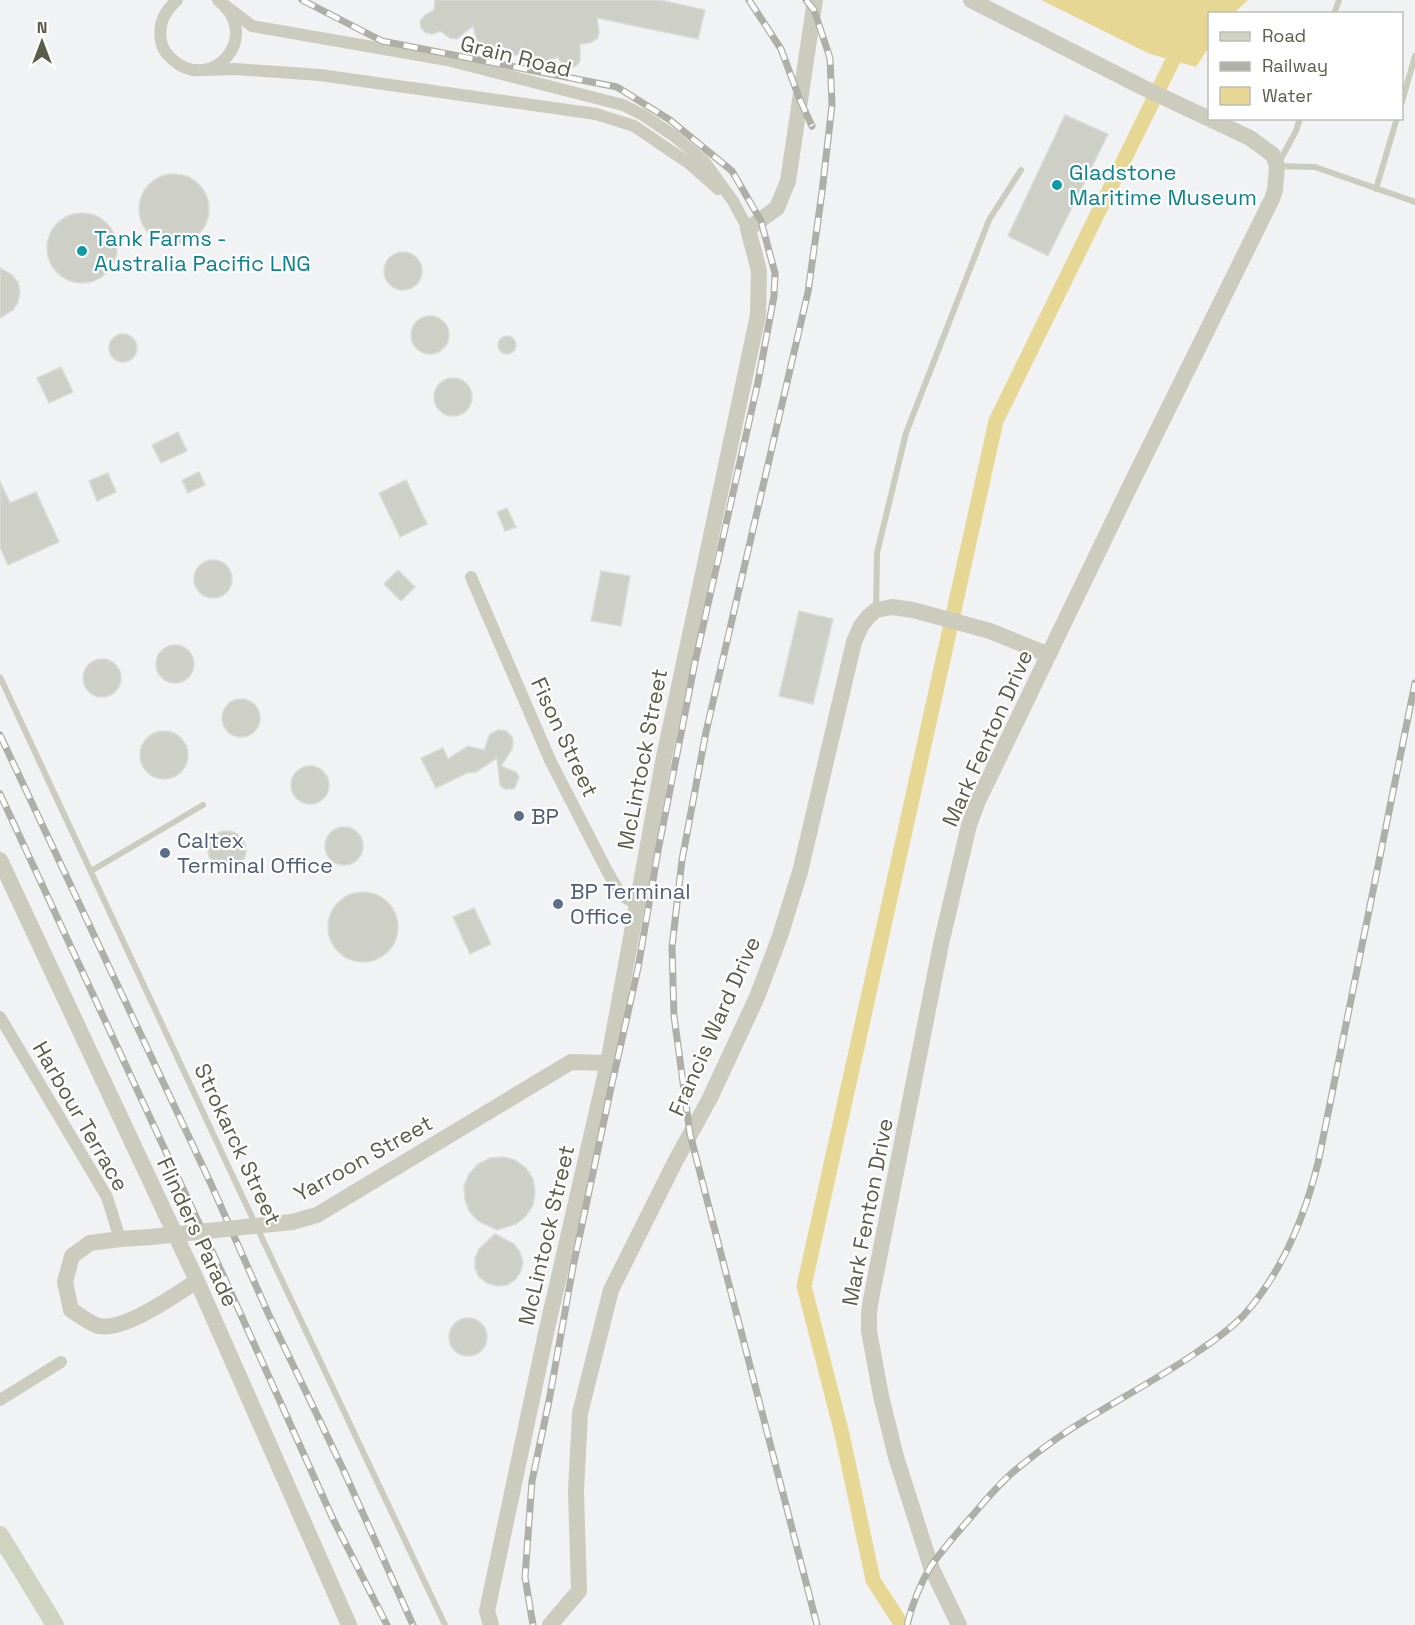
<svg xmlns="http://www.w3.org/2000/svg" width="1415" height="1625" font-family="'Space Grotesk',sans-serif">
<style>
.water{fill:#e6d894}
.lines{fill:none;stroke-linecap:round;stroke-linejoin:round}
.canal{stroke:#e6d894;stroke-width:15}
.building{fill:#ced0c8;stroke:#dadcd5;stroke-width:1.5}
.service{stroke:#cbccbe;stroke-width:6}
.minor{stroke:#cbccbe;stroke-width:12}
.tertiary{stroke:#cbccbe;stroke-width:16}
.secondary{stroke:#d0d3c0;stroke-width:18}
.rail-casing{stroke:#aeafa7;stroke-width:7}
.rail{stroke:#fff;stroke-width:4.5;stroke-dasharray:14;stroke-linecap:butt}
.tertiary-bridge{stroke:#cbccbe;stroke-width:16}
.culture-dot{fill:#0f9aa8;stroke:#fff;stroke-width:2}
.service-dot{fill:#5c6f8a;stroke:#fff;stroke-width:2}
.labels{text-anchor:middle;stroke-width:4.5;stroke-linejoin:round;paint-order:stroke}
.street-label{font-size:22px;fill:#5b5d4a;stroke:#fff}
.culture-label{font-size:22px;fill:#0d838f;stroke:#fff;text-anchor:start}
.service-label{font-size:22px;fill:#4e5e75;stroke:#fff;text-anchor:start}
</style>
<rect width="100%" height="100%" fill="#f1f2f3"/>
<path class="water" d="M1041,0h207l-14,13 -24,1 -1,33 -13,20 -46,-13z"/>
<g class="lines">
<path class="canal" d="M902,1625l-29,-45 -31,-146 -38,-148 192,-865 177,-361"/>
</g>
<path class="building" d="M435,0h225l45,10 -7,29 -101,-21 2,15 -2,6 -7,4 -10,1v17l-4,5 -7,2 -7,-3 -4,-8 -13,5 -7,-1 -9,-10 -16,5 -6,-3 -6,-8 -11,5 -7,-1 -5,-5 -5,-18 -16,13 -7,-1 -10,-7 -7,3 -7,-1 -5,-5 -1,-7 5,-6 9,-5z
M1065,115l43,19 -60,122 -40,-20z
M139 209a35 35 0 1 1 70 0a35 35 0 1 1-70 0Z
M47 248a35 35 0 1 1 70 0a35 35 0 1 1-70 0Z
M384 271a19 19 0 1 1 38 0a19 19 0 1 1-38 0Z
M0,268l12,7 6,7 2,10 -2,10 -5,8 -13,8z
M411 335a19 19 0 1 1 38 0a19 19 0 1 1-38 0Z
M109 348a14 14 0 1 1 28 0a14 14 0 1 1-28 0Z
M498 345a9 9 0 1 1 18 0a9 9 0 1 1-18 0Z
M61,367l12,25 -24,11 -12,-25z
M434 397a19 19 0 1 1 38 0a19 19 0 1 1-38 0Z
M178,432l9,19 -26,12 -9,-18z
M199,472l6,13 -17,8 -6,-13z
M108,473l8,19 -19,9 -8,-20z
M406,480l21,44 -27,13 -21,-44z
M0,481l10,22 26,-11 23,50 -51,23 -8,-18z
M507,508l9,19 -11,4 -8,-19z
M194 579a19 19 0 1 1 38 0a19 19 0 1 1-38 0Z
M398,570l17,17 -14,14 -17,-17z
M601,571l29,5 -9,50 -30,-5z
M799,611l34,8 -20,85 -34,-8z
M156 664a19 19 0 1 1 38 0a19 19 0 1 1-38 0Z
M83 678a19 19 0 1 1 38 0a19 19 0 1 1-38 0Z
M222 718a19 19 0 1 1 38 0a19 19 0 1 1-38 0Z
M498,730l8,1 6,6 1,4 -1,8 -11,17 15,6 3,5 -4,10 -2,2h-8l-5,-4 -3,-27 -21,14 -9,1 -31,15 -15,-30 22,-10 5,11 20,-13 16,4 6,-16z
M140 755a24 24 0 1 1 48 0a24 24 0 1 1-48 0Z
M291 785a19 19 0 1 1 38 0a19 19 0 1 1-38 0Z
M325 846a19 19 0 1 1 38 0a19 19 0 1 1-38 0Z
M208 850a19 19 0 1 1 38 0a19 19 0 1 1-38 0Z
M328 927a35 35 0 1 1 70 0a35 35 0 1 1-70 0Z
M474,908l17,36 -21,10 -17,-37z
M503,1157l12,3 11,8 7,11 2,13 -2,13 -7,11 -10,8 -19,6 -19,-9 -9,-10 -4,-12 -1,-13 5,-12 9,-10 12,-6z
M495,1234l19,10 6,8 3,10 -2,9 -6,9 -8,5 -10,1 -10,-3 -8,-6 -4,-9v-10l4,-9z
M449 1337a19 19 0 1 1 38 0a19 19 0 1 1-38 0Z"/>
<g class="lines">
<path class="service" d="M1334,14l5,-14
M1402,102l13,-46
M1300,118l-4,13 -19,35 38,1 100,35
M1376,189l21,-71
M876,610l1,-57 29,-120 83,-213 32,-50
M0,677l243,521 202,427
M91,871l112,-66"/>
<path class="minor" d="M177,0c-12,11 -19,23 -16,41 1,7 6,14 12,19 39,34 91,-24 45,-60
M226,6l26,20 195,34 176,45 20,10 31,21 30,25 29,40 15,28
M204,70l31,-1 85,6 276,39 38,12 56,38 28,25
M471,577l79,183 57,111 11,19 8,8 12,7
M0,1017l107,180 13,42
M0,1400l61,-38"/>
<path class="tertiary" d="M0,860l197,421 152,344
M292,1222l25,-7 254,-153 37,1
M151,1237l-31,2 -30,4 -18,13 -7,26 6,28c7,4 21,15 28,16 26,5 76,-31 98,-45
M491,1625l-4,-14 59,-278 62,-270 56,-306 94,-442 1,-44 -11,-42 29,-21 11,-27 27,-181
M550,1625l29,-34 -3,-100 4,-78 31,-123 65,-130 34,-62 47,-101 23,-61 20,-64 54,-230 7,-16 7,-9 8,-7 16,-3 21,3 77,21 59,24
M959,1625l-28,-58 -35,-110 -15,-61 -12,-65v-17l2,-15 70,-355 28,-119 9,-24 153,-317 141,-285 3,-9 2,-24 -4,-11 -23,-17 -106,-50 -173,-88"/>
<path class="secondary" d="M0,1535l55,90"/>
<defs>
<path id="rail" d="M302,0l80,41 235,46 53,33 62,51 29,50 14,52 -1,23 -16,86 -63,280 -37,189 -20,117 -27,120 -38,179 -24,134 -17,80 -7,96 8,48
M749,0l32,49 19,51 12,26
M806,0l8,10 16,48 2,47 -10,87 -14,100 -102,440 -24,128 -10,87 2,69 16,118 127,491
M0,735l211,449 57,129 75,156 70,156
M0,794l223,481 110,244 54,106
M907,1625c5,-20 13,-41 24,-59 12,-17 26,-33 40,-49 15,-17 29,-35 47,-49 23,-19 48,-37 74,-52 36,-22 74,-42 108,-66 15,-10 30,-21 43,-34 39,-43 61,-97 75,-153l97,-480"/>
</defs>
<use href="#rail" class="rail-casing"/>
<use href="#rail" class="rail"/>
<path class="tertiary-bridge" d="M151,1237l141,-15"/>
</g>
<g class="culture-dot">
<circle cx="1057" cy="185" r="6"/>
<circle cx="82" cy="251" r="6"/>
</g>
<g class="service-dot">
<circle cx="519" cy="816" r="6"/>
<circle cx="165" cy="853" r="6"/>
<circle cx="558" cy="904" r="6"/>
</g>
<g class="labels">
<g class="street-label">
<text transform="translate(516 56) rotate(14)" y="8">Grain Road</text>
<text transform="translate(565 737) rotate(65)" y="8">Fison Street</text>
<text transform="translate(987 738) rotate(-66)" y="8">Mark Fenton Drive</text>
<text transform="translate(642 759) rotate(-79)" y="8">McLintock Street</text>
<text transform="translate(714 1026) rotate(-66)" y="8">Francis Ward Drive</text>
<text transform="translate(81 1116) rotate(60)" y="8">Harbour Terrace</text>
<text transform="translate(238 1144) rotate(65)" y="8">Strokarck Street</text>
<text transform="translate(363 1158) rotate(-29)" y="8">Yarroon Street</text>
<text transform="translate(867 1212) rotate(-79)" y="8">Mark Fenton Drive</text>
<text transform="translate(198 1232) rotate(65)" y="8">Flinders Parade</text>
<text transform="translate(546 1235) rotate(-77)" y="8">McLintock Street</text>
</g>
<g class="culture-label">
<text x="1069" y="180">Gladstone<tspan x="1069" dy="25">Maritime Museum</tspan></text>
<text x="94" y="246">Tank Farms -<tspan x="94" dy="25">Australia Pacific LNG</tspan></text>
</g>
<g class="service-label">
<text x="531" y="824">BP</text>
<text x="177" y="848">Caltex<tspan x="177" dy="25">Terminal Office</tspan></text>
<text x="570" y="899">BP Terminal<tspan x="570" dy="25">Office</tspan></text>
</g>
</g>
<rect x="1208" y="12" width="195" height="108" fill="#ffffff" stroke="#bdbeb7" stroke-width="1.5"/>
<rect x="1220" y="32" width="30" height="9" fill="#d0d3c0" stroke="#bdbeb7" stroke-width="1.5"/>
<text x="1262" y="42" font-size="18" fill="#5b5d4a">Road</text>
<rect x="1220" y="62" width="30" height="9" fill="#aeafa7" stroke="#bdbeb7" stroke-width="1.5"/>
<text x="1262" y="72" font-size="18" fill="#5b5d4a">Railway</text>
<rect x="1220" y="87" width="30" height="18" fill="#e6d894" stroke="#bdbeb7" stroke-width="1.5"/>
<text x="1262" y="102" font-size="18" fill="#5b5d4a">Water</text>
<g transform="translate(42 42)" stroke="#ffffff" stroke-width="4.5" paint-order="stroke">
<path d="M0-4.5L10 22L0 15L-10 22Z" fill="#5b5d4a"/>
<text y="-9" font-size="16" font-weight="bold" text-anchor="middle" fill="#5b5d4a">N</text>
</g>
</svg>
